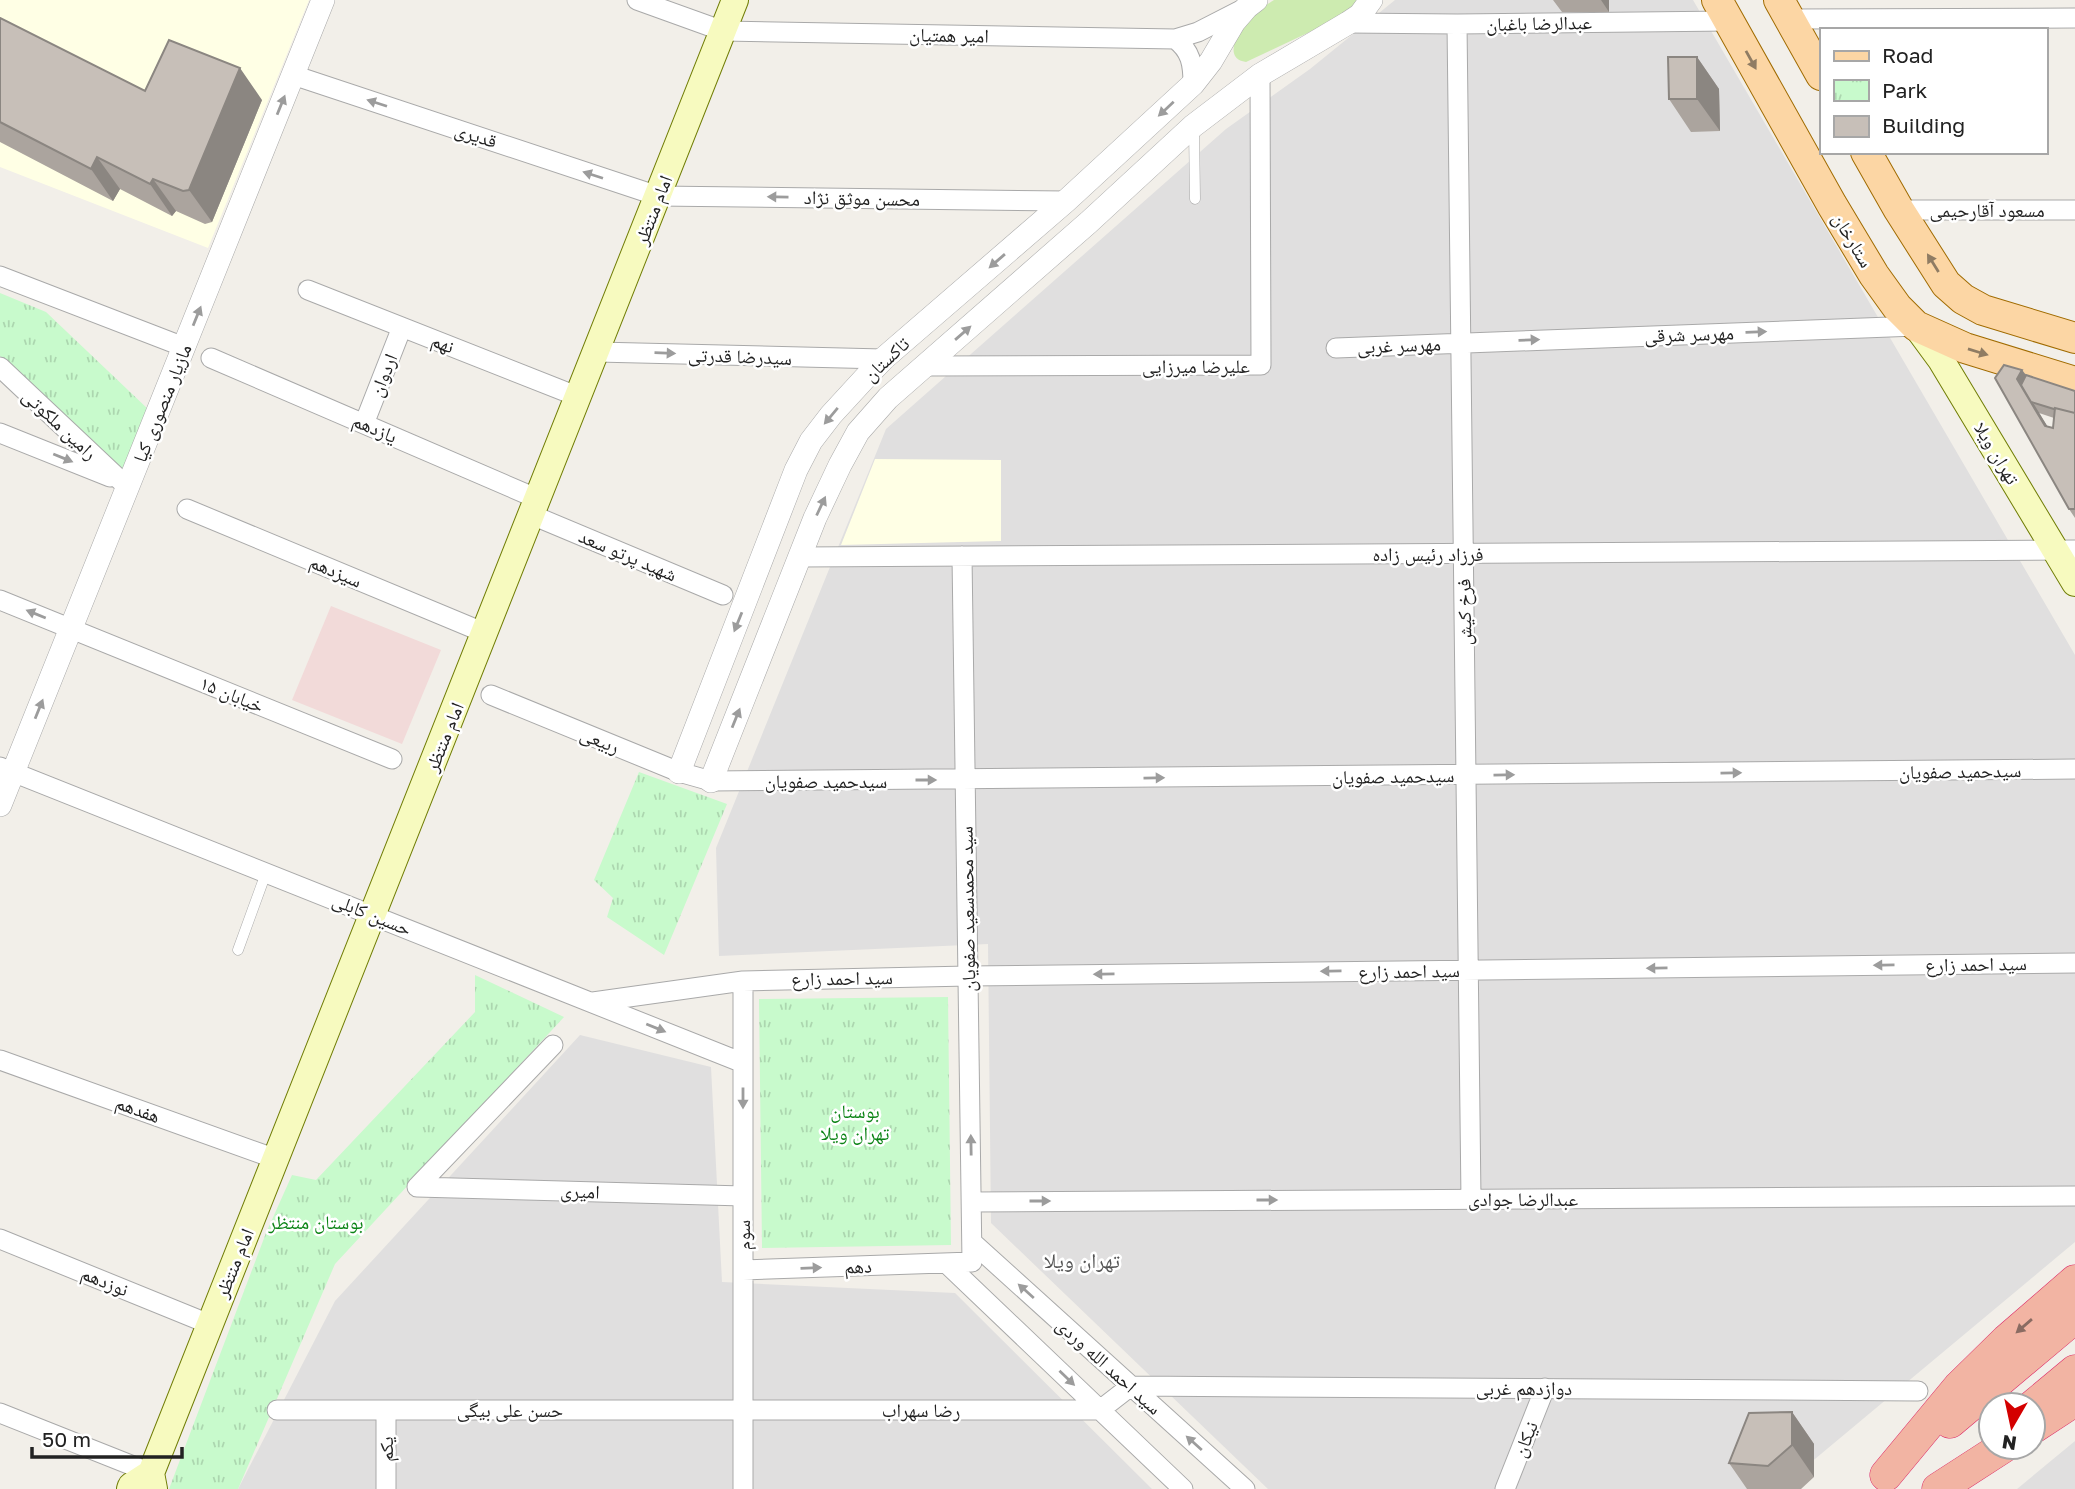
<svg xmlns="http://www.w3.org/2000/svg" width="2075" height="1489" font-family="'Golos Text','Noto Naskh Arabic',sans-serif">
<style>
.residential{fill:#e0dfdf}
.commercial{fill:#f2dad9}
.education{fill:#ffffe5}
.grass{fill:#cdebb0}
.park{fill:url(#park-tufts)}
.lines{fill:none;stroke-linecap:round;stroke-linejoin:round}
.service-casing{stroke:#a9a9a9;stroke-width:11}
.minor-casing{stroke:#a9a9a9;stroke-width:21}
.tertiary-casing{stroke:#a9a9a9;stroke-width:24}
.secondary-casing{stroke:#707d05;stroke-width:28}
.primary-casing{stroke:#a06b00;stroke-width:32}
.trunk-casing{stroke:#dc2a67;stroke-width:33}
.service{stroke:#fff;stroke-width:10}
.minor{stroke:#fff;stroke-width:19}
.tertiary{stroke:#fff;stroke-width:23}
.secondary{stroke:#f7fabf;stroke-width:26}
.primary{stroke:#fcd6a4;stroke-width:30}
.trunk{stroke:#f2b4a3;stroke-width:32}
.wall{fill:#aba49e;fill-rule:evenodd}
.shaded-wall{fill:#8b8681}
.building{fill:#c7bfb8;stroke:#8b8681;stroke-width:2}
.oneway{fill:#8f7c63}
.oneway2{fill:#9c9c9c}
.oneway3{fill:#8a6b62}
.labels{text-anchor:middle;stroke-width:5;stroke-linejoin:round;paint-order:stroke}
.street-label{font-size:19px;fill:#222;stroke:#fff}
.park-label{font-size:19px;fill:#0c8416;stroke:#fff}
.neighbourhood-label{font-size:21px;fill:#555;stroke:#fff}
</style>
<defs>
<pattern id="park-tufts" width="24" height="20" patternUnits="userSpaceOnUse" patternTransform="scale(1.75)"><rect width="24" height="20" fill="#c8facc"/><path d="M3 7l-1-3M5 7V3M7 7l1-3M15 17l-1-3M17 17v-4M19 17l1-3" fill="none" stroke="#acd6af"/></pattern>
</defs>
<rect width="100%" height="100%" fill="#f2efe9"/>
<path class="residential" d="M1395,0h298l382,655v587l-296,247h-511l-277,-266 -3,-279 -269,12 -3,-108 170,-419 340,-300 84,-60z
M580,1035l131,32 11,215 233,11 197,196h-914l97,-188z
M2075,1441v48h-58z"/>
<path class="commercial" d="M331,606l110,44 -39,94 -110,-44z"/>
<path class="education" d="M0,0h309l-101,248 -208,-81z
M875,459l126,1v81l-160,4z"/>
<path class="grass" d="M1274,0h85l-5,11 -108,51c-23,-3 -9,-29 1,-41 7,-8 17,-15 27,-21z"/>
<path class="park" d="M0,293l46,19 103,98 -28,62 -121,-116z
M639,772l88,32 -63,151 -57,-38 6,-19 -19,-18z
M475,975l89,42 -229,247 -97,225h-69l97,-256 26,-58 24,5 159,-168z
M948,997l3,248 -189,3 -3,-249z"/>
<g class="lines">
<defs>
<path id="service" d="M1194,129l1,70
M238,950l28,-77"/>
<path id="minor" d="M637,0l86,31 452,8 23,-7 45,-23
M1791,19l284,-1
M1348,23l109,1 272,-3
M1457,24l14,1175
M1175,39c16,12 18,25 18,45
M293,75l365,121 408,5
M1899,210h176
M0,276l184,71
M308,290l271,107
M1336,348l580,-22
M597,352l286,7
M211,358l327,141
M925,366l336,-1 -1,-290
M0,367l121,114
M364,424l38,-97
M0,433l110,44
M187,509l298,124
M532,515l191,80
M800,557l1275,-7
M0,600l392,159
M491,695l188,77 32,9 1364,-12
M0,767l743,296
M593,1002l150,-21 225,-5 1107,-13
M0,1060l276,99
M417,1187l326,9
M417,1187l136,-142
M972,1202l1103,-6
M0,1239l209,85
M972,1242l273,247
M946,1263l237,226
M743,1270l229,-8 -10,-706
M277,1410h823l31,-24 787,5
M0,1413l151,60
M386,1489v-79
M743,1489v-508
M1505,1489l40,-101"/>
<path id="tertiary" d="M679,772l117,-302 15,-29 20,-26 34,-37 18,-19 183,-158 127,-117 18,-23 23,-39 13,-15 9,-7
M711,781l104,-263 25,-53 18,-33 30,-34 201,-176 104,-96 67,-51 88,-52 12,-8 11,-15
M0,805l323,-805"/>
<path id="secondary" d="M1916,326l25,34 134,223
M130,1489l1,-3 20,-13
M154,1489l-3,-16 584,-1473"/>
<path id="primary" d="M1717,0l115,205 42,70 23,32 19,19 49,22 110,34
M1779,0l42,75
M1866,152l33,58 47,74 17,15 20,11 92,28"/>
<path id="trunk" d="M2033,1406l42,-35
M1950,1422l125,-105
M2034,1427l41,-27
M1886,1475l73,-88 48,-47 68,-59
M1938,1489l65,-42"/>
</defs>
<use href="#service" class="service-casing"/>
<use href="#minor" class="minor-casing"/>
<use href="#tertiary" class="tertiary-casing"/>
<use href="#secondary" class="secondary-casing"/>
<use href="#primary" class="primary-casing"/>
<use href="#trunk" class="trunk-casing"/>
<use href="#service" class="service"/>
<use href="#minor" class="minor"/>
<use href="#tertiary" class="tertiary"/>
<use href="#secondary" class="secondary"/>
<use href="#primary" class="primary"/>
<use href="#trunk" class="trunk"/>
</g>
<path class="wall" d="M1553,0h56v12h-47z
M0,18l145,73 117,9 -50,122 -7,2 -29,-13 -4,5 -52,-27 -7,12 -113,-59z
M1697,57l22,32 1,42 -29,1 -22,-33z
M2022,370l4,5 49,16v127l-6,-9zM2039,413l15,5 -1,10 -6,-2z
M1792,1412l22,32v33l-13,12h-54l-18,-26z"/>
<path class="shaded-wall" d="M1601,0h8v12z
M1697,57l22,32 1,42 -23,-32z
M240,68l22,32 -50,122 -23,-32z
M97,157l23,32 -7,12 -22,-32z
M153,179l23,32 -4,5 -22,-32z
M2022,370l12,16 -5,10 28,46 -12,-16 -28,-47z
M1792,1412l22,32v33l-22,-32z"/>
<path class="building" d="M0,18l145,73 24,-51 71,28 -51,122 -6,1 -30,-12 -3,5 -53,-27 -6,12 -91,-47z
M1668,57h29v42h-28z
M2004,365l18,5 -5,9 28,47 8,2 2,-20 20,5v96h-6l-74,-131z
M2026,375l49,16v22l-20,-5 -1,1 -23,-7 -10,-17z
M1792,1412v33l-24,21 -39,-3 20,-50z"/>
<defs><path id="oneway-solid" d="M-6-.8H1V-3.2L6.5 0L1 3.2V.8H-6Z" transform="scale(1.75)"/></defs>
<g class="oneway">
<use href="#oneway-solid" transform="translate(1751 60) rotate(61)"/>
<use href="#oneway-solid" transform="translate(1933 263) rotate(-122)"/>
<use href="#oneway-solid" transform="translate(1978 352) rotate(17)"/>
</g>
<g class="oneway2">
<use href="#oneway-solid" transform="translate(377 103) rotate(-162)"/>
<use href="#oneway-solid" transform="translate(281 105) rotate(-68)"/>
<use href="#oneway-solid" transform="translate(1166 109) rotate(137)"/>
<use href="#oneway-solid" transform="translate(593 175) rotate(-162)"/>
<use href="#oneway-solid" transform="translate(778 197) rotate(-179)"/>
<use href="#oneway-solid" transform="translate(997 261) rotate(139)"/>
<use href="#oneway-solid" transform="translate(197 316) rotate(-68)"/>
<use href="#oneway-solid" transform="translate(1756 332) rotate(-2)"/>
<use href="#oneway-solid" transform="translate(963 333) rotate(-41)"/>
<use href="#oneway-solid" transform="translate(1529 340) rotate(-2)"/>
<use href="#oneway-solid" transform="translate(665 353) rotate(2)"/>
<use href="#oneway-solid" transform="translate(831 416) rotate(130)"/>
<use href="#oneway-solid" transform="translate(63 458) rotate(22)"/>
<use href="#oneway-solid" transform="translate(821 506) rotate(-65)"/>
<use href="#oneway-solid" transform="translate(36 614) rotate(-158)"/>
<use href="#oneway-solid" transform="translate(738 622) rotate(112)"/>
<use href="#oneway-solid" transform="translate(39 709) rotate(-68)"/>
<use href="#oneway-solid" transform="translate(736 718) rotate(-68)"/>
<use href="#oneway-solid" transform="translate(1731 773) rotate(-1)"/>
<use href="#oneway-solid" transform="translate(1504 775) rotate(-1)"/>
<use href="#oneway-solid" transform="translate(1154 778) rotate(-1)"/>
<use href="#oneway-solid" transform="translate(926 780)"/>
<use href="#oneway-solid" transform="translate(1884 965) rotate(179)"/>
<use href="#oneway-solid" transform="translate(1657 968) rotate(179)"/>
<use href="#oneway-solid" transform="translate(1331 971) rotate(179)"/>
<use href="#oneway-solid" transform="translate(1104 974) rotate(179)"/>
<use href="#oneway-solid" transform="translate(656 1028) rotate(22)"/>
<use href="#oneway-solid" transform="translate(743 1098) rotate(90)"/>
<use href="#oneway-solid" transform="translate(971 1145) rotate(-91)"/>
<use href="#oneway-solid" transform="translate(1267 1200)"/>
<use href="#oneway-solid" transform="translate(1040 1201)"/>
<use href="#oneway-solid" transform="translate(811 1268) rotate(-2)"/>
<use href="#oneway-solid" transform="translate(1026 1291) rotate(-138)"/>
<use href="#oneway-solid" transform="translate(1067 1378) rotate(44)"/>
<use href="#oneway-solid" transform="translate(1194 1443) rotate(-138)"/>
</g>
<use class="oneway3" href="#oneway-solid" transform="translate(2024 1326) rotate(139)"/>
<g class="labels">
<g class="street-label">
<text transform="translate(1539 23) rotate(-1)" y="7">عبدالرضا باغبان</text>
<text transform="translate(949 35) rotate(1)" y="7">امیر همتیان</text>
<text transform="translate(476 135) rotate(18)" y="7">قدیری</text>
<text transform="translate(862 198) rotate(1)" y="7">محسن موثق نژاد</text>
<text transform="translate(653 210) rotate(-69)" y="7">امام منتظر</text>
<text x="1987" y="217">مسعود آقارحیمی</text>
<text transform="translate(1853 240) rotate(59)" y="7">ستارخان</text>
<text transform="translate(1689 334) rotate(-2)" y="7">مهرسر شرقی</text>
<text transform="translate(443 343) rotate(22)" y="7">نهم</text>
<text transform="translate(1399 345) rotate(-2)" y="7">مهرسر غربی</text>
<text transform="translate(740 356) rotate(2)" y="7">سیدرضا قدرتی</text>
<text transform="translate(886 359) rotate(-43)" y="7">تاکستان</text>
<text x="1196" y="373">علیرضا میرزایی</text>
<text transform="translate(383 375) rotate(-68)" y="7">اردوان</text>
<text transform="translate(162 403) rotate(-68)" y="7">مازیار منصوری کیا</text>
<text transform="translate(60 424) rotate(43)" y="7">رامین ملکوتی</text>
<text transform="translate(375 428) rotate(23)" y="7">یازدهم</text>
<text transform="translate(1997 453) rotate(59)" y="7">تهران ویلا</text>
<text x="1428" y="561">فرزاد رئیس زاده</text>
<text transform="translate(628 555) rotate(23)" y="7">شهید پرتو سعد</text>
<text transform="translate(336 571) rotate(23)" y="7">سیزدهم</text>
<text transform="translate(1464 612) rotate(-91)" y="7">فرخ کیش</text>
<text transform="translate(232 694) rotate(22)" y="7">خیابان ۱۵</text>
<text transform="translate(444 737) rotate(-68)" y="7">امام منتظر</text>
<text transform="translate(600 740) rotate(22)" y="7">ربیعی</text>
<text transform="translate(1960 771) rotate(-1)" y="7">سیدحمید صفویان</text>
<text transform="translate(1393 776) rotate(-1)" y="7">سیدحمید صفویان</text>
<text x="826" y="788">سیدحمید صفویان</text>
<text transform="translate(967 909) rotate(-91)" y="7">سید محمدسعید صفویان</text>
<text transform="translate(372 914) rotate(22)" y="7">حسین کابلی</text>
<text transform="translate(1976 964) rotate(-1)" y="7">سید احمد زارع</text>
<text transform="translate(1409 971) rotate(-1)" y="7">سید احمد زارع</text>
<text transform="translate(842 978) rotate(-1)" y="7">سید احمد زارع</text>
<text transform="translate(138 1109) rotate(20)" y="7">هفدهم</text>
<text transform="translate(580 1191) rotate(2)" y="7">امیری</text>
<text x="1523" y="1206">عبدالرضا جوادی</text>
<text transform="translate(743 1235) rotate(-90)" y="7">سوم</text>
<text transform="translate(234 1263) rotate(-68)" y="7">امام منتظر</text>
<text transform="translate(858 1266) rotate(-2)" y="7">دهم</text>
<text transform="translate(105 1281) rotate(22)" y="7">نوزدهم</text>
<text transform="translate(1109 1366) rotate(42)" y="7">سید احمد الله وردی</text>
<text x="1524" y="1395">دوازدهم غربی</text>
<text x="510" y="1417">حسن علی بیگی</text>
<text x="921" y="1417">رضا سهراب</text>
<text transform="translate(1525 1439) rotate(-68)" y="7">نیکان</text>
<text transform="translate(386 1449) rotate(-90)" y="7">یکم</text>
</g>
<g class="park-label">
<text x="855" y="1118">بوستان<tspan x="855" dy="22">تهران ویلا</tspan></text>
<text x="316" y="1229">بوستان منتظر</text>
</g>
<g class="neighbourhood-label">
<text x="1082" y="1268">تهران ویلا</text>
</g>
</g>
<rect x="1820" y="28" width="228" height="126" fill="#ffffff" stroke="#a7a7a7" stroke-width="2"/>
<rect x="1834" y="51" width="35" height="10" fill="#fcd6a4" stroke="#a7a7a7" stroke-width="2"/>
<text x="1882" y="63" font-size="21" fill="#222222">Road</text>
<rect x="1834" y="80" width="35" height="21" fill="url(#park-tufts)" stroke="#a7a7a7" stroke-width="2"/>
<text x="1882" y="98" font-size="21" fill="#222222">Park</text>
<rect x="1834" y="116" width="35" height="21" fill="#c7bfb8" stroke="#a7a7a7" stroke-width="2"/>
<text x="1882" y="133" font-size="21" fill="#222222">Building</text>
<g transform="translate(2012 1426) rotate(189)"><circle r="33" fill="#ffffff" stroke="#a7a7a7" stroke-width="2"/>
<path d="M0-5L12 26L0 18L-12 26Z" fill="#d40000"/>
<text y="-10" font-size="19" font-weight="bold" text-anchor="middle" fill="#222222">N</text>
</g>
<path d="M32 1447v10h150v-10" fill="none" stroke="#222222" stroke-width="3.5"/>
<text x="42" y="1447" font-size="21" fill="#222222" stroke="#ffffff" stroke-width="5" paint-order="stroke">50 m</text>
</svg>
